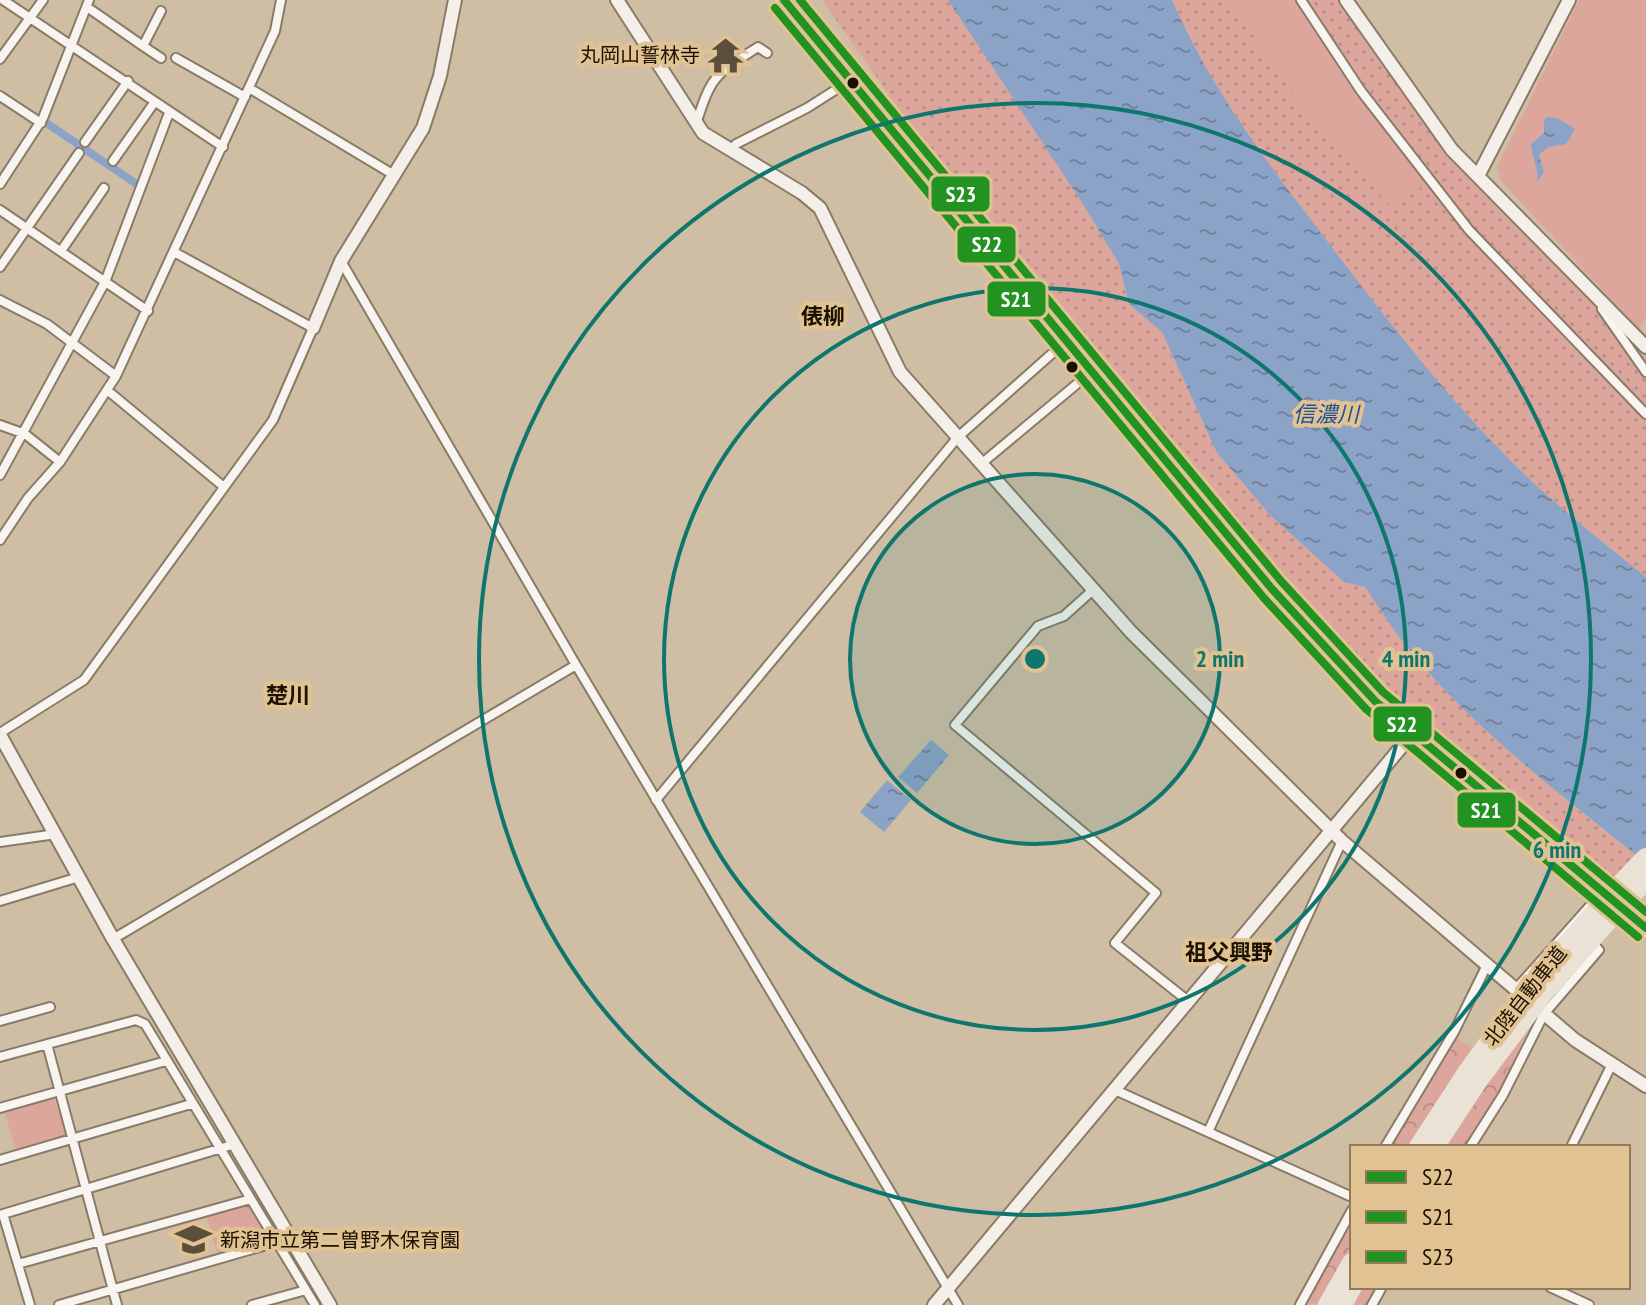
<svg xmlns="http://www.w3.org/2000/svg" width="1646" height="1305" font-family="'PT Sans Narrow','Noto Sans JP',sans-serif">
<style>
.grass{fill:url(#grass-dots)}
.forest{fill:url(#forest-crowns)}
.park{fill:#dca69c}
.water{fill:url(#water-ripples)}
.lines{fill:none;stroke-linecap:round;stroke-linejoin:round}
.canal{stroke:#8ba3c6;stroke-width:8}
.street-casing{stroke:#897b67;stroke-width:12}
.secondary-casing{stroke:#897b67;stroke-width:16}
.primary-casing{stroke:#eae2d6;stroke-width:18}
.highway-casing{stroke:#eae2d6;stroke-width:20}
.street{stroke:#f8f5f1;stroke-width:8}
.secondary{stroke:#f4efe9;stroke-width:12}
.primary{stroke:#f0e9e0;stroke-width:14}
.highway{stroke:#eae2d5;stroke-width:16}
.highway-bridge-casing{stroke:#eae2d6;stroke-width:20;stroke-linecap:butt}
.highway-bridge{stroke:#eae2d5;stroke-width:16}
.bus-1-casing{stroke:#e1c293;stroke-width:14}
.bus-2-casing{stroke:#e1c293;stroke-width:14}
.bus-3-casing{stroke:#e1c293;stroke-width:14}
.bus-1{stroke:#229220;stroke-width:8}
.bus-2{stroke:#229220;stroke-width:8}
.bus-3{stroke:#229220;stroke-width:8}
.ring{fill:none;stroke:#0f766e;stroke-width:4}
.bus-dot{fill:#1c1101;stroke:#e1c293;stroke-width:3}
.labels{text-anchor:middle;stroke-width:8;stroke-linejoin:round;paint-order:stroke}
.poi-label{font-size:20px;fill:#1c1101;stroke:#e1c293;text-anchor:end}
.street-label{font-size:20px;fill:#1c1101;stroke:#e1c293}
.neighbourhood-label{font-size:22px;font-weight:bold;fill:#1c1101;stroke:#e1c293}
.water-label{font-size:22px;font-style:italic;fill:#1e519b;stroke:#e1c293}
.centre{fill:#0f766e;stroke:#e1c293;stroke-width:4}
.ring-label{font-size:24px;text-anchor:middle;font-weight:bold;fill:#0f766e;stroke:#e1c293;stroke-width:8;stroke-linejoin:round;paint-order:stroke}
.line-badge{stroke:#e1c293;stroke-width:3}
.badge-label{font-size:22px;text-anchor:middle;font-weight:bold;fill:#fff}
</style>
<defs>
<pattern id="grass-dots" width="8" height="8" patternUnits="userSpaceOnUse" patternTransform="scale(2)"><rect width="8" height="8" fill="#dca69c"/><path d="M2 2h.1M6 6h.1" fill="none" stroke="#bc8e85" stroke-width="1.8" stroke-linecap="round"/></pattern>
<pattern id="forest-crowns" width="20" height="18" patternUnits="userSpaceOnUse" patternTransform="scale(2)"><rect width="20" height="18" fill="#dca69c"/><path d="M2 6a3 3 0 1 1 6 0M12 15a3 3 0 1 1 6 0" fill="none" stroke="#bc8e85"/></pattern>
<pattern id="water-ripples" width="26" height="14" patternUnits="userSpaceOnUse" patternTransform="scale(2)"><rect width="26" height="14" fill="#8ba3c6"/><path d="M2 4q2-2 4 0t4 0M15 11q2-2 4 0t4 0" fill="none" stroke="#71839e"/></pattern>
</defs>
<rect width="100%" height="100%" fill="#d0bea4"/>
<path class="grass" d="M822,0h126l133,201 38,63 9,37 34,31 55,121 54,63 73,66 21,5 44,62 66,68 91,83 72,57 -32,33 -228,-197 -44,-45 -171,-198 -177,-218z
M1172,0h170l70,99 234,253v225c-36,-30 -73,-58 -107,-89 -84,-77 -156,-173 -224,-263 -54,-70 -108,-144 -143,-225z"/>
<path class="forest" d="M1534,1017l-40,84 -31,46h-20z
M1457,1038l15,10 -53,81 -4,-2 3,4 -10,16h-18z
M1352,1216v29l-32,58 -16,2z
M1361,1287h16l-10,18h-16z"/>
<path class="park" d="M1229,0h63l135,182 -34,28 -102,-118z
M1579,0h67v319l-7,10 -138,-148 -4,-14z
M53,1096l14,38 -5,5 -46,12 -12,-41z
M246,1203l24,34 -2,4 -50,14 -12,-40z"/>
<path class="water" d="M948,0h224c35,81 89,155 143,225 69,91 140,185 224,263 34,31 71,60 107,89v286c-79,-63 -175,-136 -238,-215 -16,-19 -29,-41 -43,-61l-21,-5 -73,-66 -54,-63 -55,-121 -33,-28 -10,-40 -38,-63z
M1548,117l9,1 18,11 -9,15 -18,3 -9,8 5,17 -7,10c2,-13 -5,-24 -6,-38l13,-11v-13z
M931,740l18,15 -32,38 -19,-16z
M887,780l24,20 -27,32 -24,-20z"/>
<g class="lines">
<path class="canal" d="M39,118l99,67"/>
<defs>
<path id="street" d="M3,0l220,147
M1301,0l60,91 108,139 177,184
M87,7l56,39 18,-35
M143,46l18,12
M176,58l69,39
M0,59l43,-59
M249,88l145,87
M0,96l41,27
M696,124c16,-50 19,-49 62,-77l9,6
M85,142l43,-61
M730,151l6,-7 71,-36 44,-28
M113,161l41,-58
M0,184l43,-66 46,-118
M0,210l148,101
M61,251l43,-63
M341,261l235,404 382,640
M0,267l79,-114
M0,300l47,24 69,52
M1602,309l44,63
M107,390l117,97
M0,425l25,9 35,28
M981,464l109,-91
M0,475l105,-193 64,-169
M0,540l28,-42 32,-36 56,-86 159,-345 6,-31
M1093,590l-29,26 -26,10 -83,99 201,168 -41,50 73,58
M0,733l84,-53 189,-260 40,-92 -139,-76
M656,800l302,-363 107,-95
M0,842l56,-8
M0,901l79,-24
M113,939l463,-274
M1515,990l82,-92
M0,1021l50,-14
M47,1044l70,261
M0,1057l136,-37 9,4 170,281
M1115,1090l237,107
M0,1108l166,-47
M1208,1132l134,-291
M1385,1147l69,-115 33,-67
M1470,1147l33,-52 41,-81 55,-64 -10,-10
M1571,1147l41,-83
M0,1160l191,-56
M3,1214l27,91
M0,1215l235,-71
M18,1264l233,-65
M1550,1287l39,18
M59,1305l218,-63
M252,1305l54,-15
M1300,1305l52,-95
M1372,1305l10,-18"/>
<path id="secondary" d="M617,0l86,133 99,60 18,15 80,164 231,260 211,209 233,199 71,46
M1346,0l106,150 194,197
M1479,174l90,-174
M313,328l28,-67 82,-133 17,-52 15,-76
M0,735l113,204 217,366
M934,1305l479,-572"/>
<path id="primary" d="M784,0l378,458 110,131 103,112 271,227"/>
<path id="highway" d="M1614,891l32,-33
M1625,901l21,-21
M1419,1147l48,-74
M1434,1147l44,-67
M1328,1305l24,-42
M1342,1305l10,-18"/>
</defs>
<use href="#street" class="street-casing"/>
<use href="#secondary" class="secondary-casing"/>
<use href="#primary" class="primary-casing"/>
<use href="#highway" class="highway-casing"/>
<use href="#street" class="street"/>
<use href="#secondary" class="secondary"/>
<use href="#primary" class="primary"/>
<use href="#highway" class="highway"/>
<defs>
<path id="highway-bridge" d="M1467,1073l66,-90 81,-92
M1478,1080l66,-88 81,-91"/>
</defs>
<use href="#highway-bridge" class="highway-bridge-casing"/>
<use href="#highway-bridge" class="highway-bridge"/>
<defs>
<path id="bus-1" d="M784,0l488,589 103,112 271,227"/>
<path id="bus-2" d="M775,8l488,589 103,112 272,228"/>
<path id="bus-3" d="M800,0l481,581 102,111 263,220"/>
</defs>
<use href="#bus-1" class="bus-1-casing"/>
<use href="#bus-2" class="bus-2-casing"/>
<use href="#bus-3" class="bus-3-casing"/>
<use href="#bus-1" class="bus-1"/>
<use href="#bus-2" class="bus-2"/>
<use href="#bus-3" class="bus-3"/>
</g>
<circle cx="1035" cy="659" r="185" fill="#0f766e" fill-opacity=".12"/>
<g class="ring">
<circle cx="1035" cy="659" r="185"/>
<circle cx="1035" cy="659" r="371"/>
<circle cx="1035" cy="659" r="556"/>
</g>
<defs>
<symbol id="temple-bare" viewBox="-9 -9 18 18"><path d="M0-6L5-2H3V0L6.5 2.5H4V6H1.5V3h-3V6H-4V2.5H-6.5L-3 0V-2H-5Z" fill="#5b4e3a" stroke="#e1c293" stroke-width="2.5" paint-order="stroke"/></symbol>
<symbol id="school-bare" viewBox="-9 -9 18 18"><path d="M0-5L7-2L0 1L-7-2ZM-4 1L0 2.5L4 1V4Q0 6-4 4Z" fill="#5b4e3a" stroke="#e1c293" stroke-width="2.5" paint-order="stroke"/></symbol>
</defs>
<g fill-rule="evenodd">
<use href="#temple-bare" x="700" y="30" width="51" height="51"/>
<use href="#school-bare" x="168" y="1214" width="51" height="51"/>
</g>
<g class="bus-dot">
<circle cx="853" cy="83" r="7"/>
<circle cx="1072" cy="367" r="7"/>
<circle cx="1461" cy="773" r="7"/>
</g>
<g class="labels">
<g class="poi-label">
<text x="700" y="62">丸岡山誓林寺</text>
<text x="220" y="1247" text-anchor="start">新潟市立第二曽野木保育園</text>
</g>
<g class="street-label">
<text transform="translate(1525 996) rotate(-52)" y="7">北陸自動車道</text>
</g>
<g class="neighbourhood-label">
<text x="823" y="324">俵柳</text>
<text x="288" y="703">楚川</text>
<text x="1229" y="960">祖父興野</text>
</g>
<g class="water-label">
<text x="1326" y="422">信濃川</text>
</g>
</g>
<circle cx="1035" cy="659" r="12" class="centre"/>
<g class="ring-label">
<text x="1220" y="667">2 min</text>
<text x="1406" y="667">4 min</text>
<text x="1557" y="858">6 min</text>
</g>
<g class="line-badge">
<rect x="930" y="175" width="61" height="38" rx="8" fill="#229220"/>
<rect x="956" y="225" width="61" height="39" rx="8" fill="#229220"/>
<rect x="986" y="280" width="61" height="38" rx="8" fill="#229220"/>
<rect x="1372" y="705" width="61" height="38" rx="8" fill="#229220"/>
<rect x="1456" y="791" width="61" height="38" rx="8" fill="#229220"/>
</g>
<g class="badge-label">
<text x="961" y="202">S23</text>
<text x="987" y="252">S22</text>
<text x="1016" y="307">S21</text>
<text x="1402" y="732">S22</text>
<text x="1486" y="818">S21</text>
</g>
<rect x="1350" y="1145" width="280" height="144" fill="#e1c293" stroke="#927b59" stroke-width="2"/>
<rect x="1366" y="1171" width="40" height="12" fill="#229220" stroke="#927b59" stroke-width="2"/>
<text x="1422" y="1185" font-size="24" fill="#1c1101">S22</text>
<rect x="1366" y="1211" width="40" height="12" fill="#229220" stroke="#927b59" stroke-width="2"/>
<text x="1422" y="1225" font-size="24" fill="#1c1101">S21</text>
<rect x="1366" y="1251" width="40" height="12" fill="#229220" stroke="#927b59" stroke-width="2"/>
<text x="1422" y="1265" font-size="24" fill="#1c1101">S23</text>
</svg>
